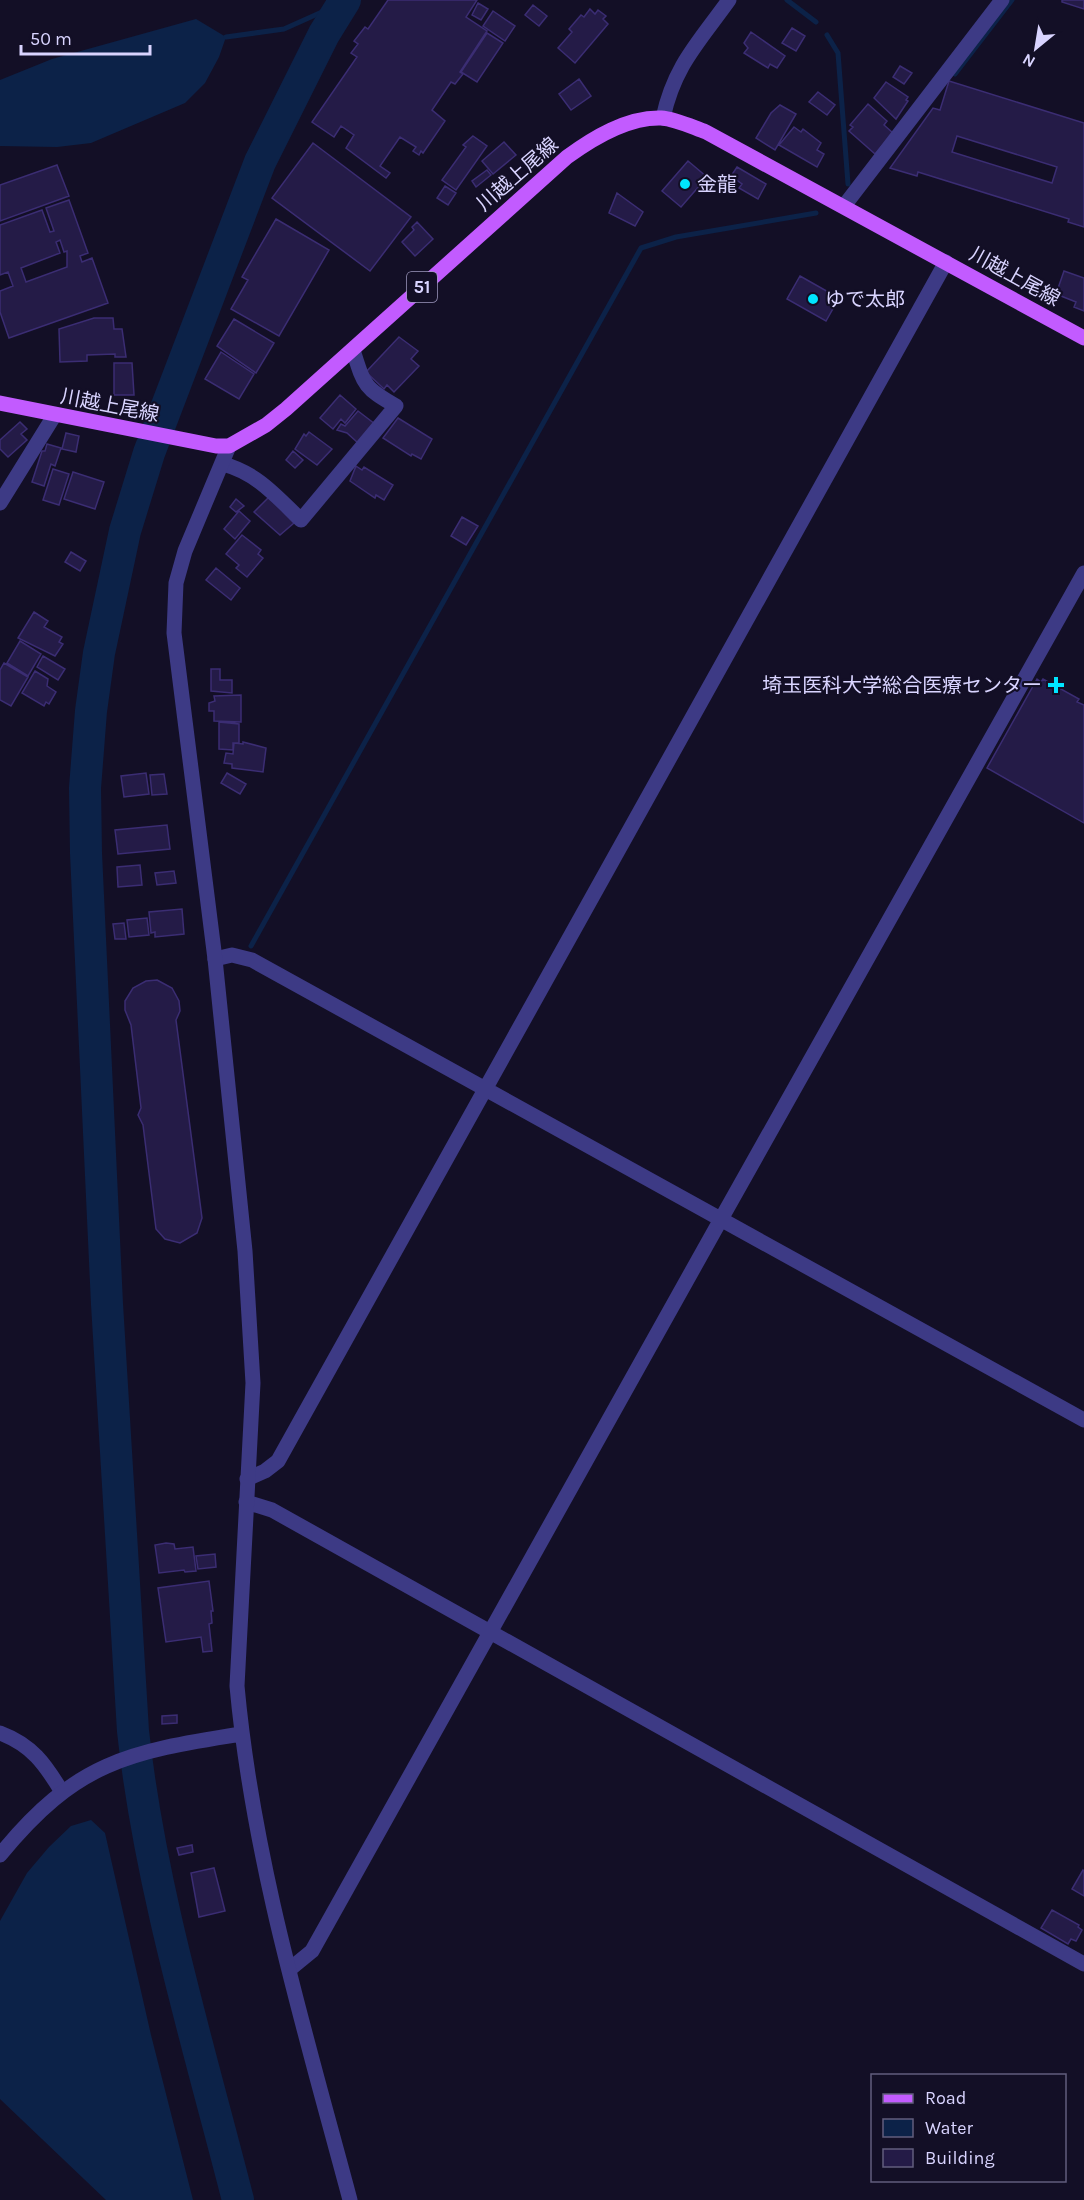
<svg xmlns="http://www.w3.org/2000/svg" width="1084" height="2200" font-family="Karla,'Noto Sans JP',sans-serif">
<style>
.water{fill:#0c2248}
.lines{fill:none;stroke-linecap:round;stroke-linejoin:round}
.stream{stroke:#0c2248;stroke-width:5}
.river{stroke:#0c2248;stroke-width:32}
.building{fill:#241b47;stroke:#3b2d73;stroke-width:1.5;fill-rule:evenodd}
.minor{stroke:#3d3a85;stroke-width:15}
.tertiary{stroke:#3d3a85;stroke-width:15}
.primary{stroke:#c25bff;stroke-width:15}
.poi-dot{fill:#00e5ff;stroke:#130f26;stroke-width:2}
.labels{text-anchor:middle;stroke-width:4.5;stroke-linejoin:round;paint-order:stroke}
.shield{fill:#130f26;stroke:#9e99be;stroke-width:1.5}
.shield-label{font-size:18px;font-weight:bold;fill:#d9d4ff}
.street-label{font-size:20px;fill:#d9d4ff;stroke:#130f26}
.poi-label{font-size:20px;fill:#d9d4ff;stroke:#130f26;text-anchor:start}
</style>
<rect width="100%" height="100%" fill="#130f26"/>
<path class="water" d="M196,19l30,18 -7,20 -14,26 -20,20 -94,40 -34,4 -57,-1v-66l52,-21z
M91,1820l14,13 46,202 42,165h-87l-106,-101v-178l27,-48 22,-26 22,-21z"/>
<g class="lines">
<path class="stream" d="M787,0l29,22
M827,35l11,18 10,131
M226,37l58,-8 58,-26
M955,74l57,-74
M251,946l390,-698 35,-11 140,-24"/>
<path class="river" d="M238,2200c-39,-153 -88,-312 -105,-469l-26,-427 -21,-451 -1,-65 6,-77 8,-58 26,-122 24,-78 111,-291 64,-128 21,-34"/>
</g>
<path class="building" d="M388,0h89l-11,17 21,14 -27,41 3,2 -8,10 -4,-2 -19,28 13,11 -22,32 -2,-2 -2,4 -6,-4 3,-4 -16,-10 -20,29 10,7 -4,5 -40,-30 8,-13 -13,-9 -7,11 -22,-15 45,-65 -6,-4 7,-9 -4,-3 11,-14 3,2z
M1062,0h22v9l-22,-7z
M478,3l10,6 -7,11 -9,-5z
M533,5l14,11 -8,10 -14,-11z
M590,9l5,5 3,-4 8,6 -3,3 5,5 -33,39 -17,-15 14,-16 -3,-3 12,-14 3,2z
M493,11l22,15 -10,15 -22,-15z
M792,28l13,8 -9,15 -14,-8z
M751,32l34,24 -8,12 -7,-4 -2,4 -24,-15 4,-5 -4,-5z
M487,33l16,10 -26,39 -16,-10z
M900,66l12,7 -8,11 -11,-7z
M579,79l12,17 -20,14 -12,-16z
M949,81l135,42v104l-16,-5 1,-3 -151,-47 -1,4 -27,-8 43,-60 7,2zM957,136l100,31 -5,16 -100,-31z
M886,82l22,15 -2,3 2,1 -12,18 -22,-21z
M818,92l17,13 -8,10 -18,-13z
M868,104l19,17 -3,4 9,8 -18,21 -26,-23 4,-4 -3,-2z
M780,105l16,9 -21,36 -19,-12 15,-25z
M794,127l7,5 2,-3 18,14 -4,7 7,4 -7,13 -38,-22z
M473,136l14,10 -31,44 -14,-10 24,-33 -3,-2z
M504,142l12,13 -23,19 -11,-13z
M313,143l98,74 -41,54 -98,-73z
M688,161l19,16 -26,30 -19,-16z
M57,165l12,31 -69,25v-36z
M737,167l29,17 -8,15 -19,-11 3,-4 -11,-8z
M487,170l4,5 -15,12 -4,-6z
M445,186l11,7 -8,12 -11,-7z
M617,193l26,19 -8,14 -26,-13z
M69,200l19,53 -8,3 2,6 10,-4 16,45 -99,35 -9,-26v-21l13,-5 -5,-14 -8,3v-50l42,-15 8,22 4,-1 -8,-23zM60,240l4,12 3,-1v16l-41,15 -5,-14 39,-15 -4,-11z
M276,219l53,31 -50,86 -48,-27 17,-29 -6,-3z
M417,222l16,17 -18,17 -13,-14 12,-12 -2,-3z
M1064,271l20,7v33l-10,-4 2,-5 -20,-8z
M800,276l39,22 -13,23 -39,-22z
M94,318h19l1,11h8l4,28h-11v-3l-28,1v6l-27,1 -1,-33z
M234,319l40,24 -18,30 -39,-27z
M399,337l19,14 -7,8 8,7 -25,26 -7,-7 -3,4 -18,-17z
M221,352l33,22 -15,25 -34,-20z
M114,363h18l2,32h-20z
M340,395l16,14 -11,14 -4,-4 -8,10 -13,-11z
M358,411l17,13 -17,19 -11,-10 -10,-3 4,-6 4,2z
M398,418l34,21 -11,20 -9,-5 -1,2 -28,-18z
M20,422l7,7 -6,5 6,6 -19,17 -8,-8v-9z
M309,432l23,17 -15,16 -22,-16 9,-15 2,2z
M66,433l13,3 -3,16 -14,-3z
M47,444l14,4 -6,18 -4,-2 -7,22 -12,-4 10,-31h3z
M293,451l10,9 -8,8 -9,-8z
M356,466l6,4 2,-3 29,18 -9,15 -8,-5 -1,3 -25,-17z
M53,469l16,5 -10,31 -16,-5z
M73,472l31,10 -9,27 -31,-10z
M269,497l25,26 -14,12 -26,-23z
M236,499l8,7 -8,6 -6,-5z
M239,511l11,10 -15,18 -11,-10z
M462,517l16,9 -12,19 -15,-9z
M242,535l19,15 -3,4 5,4 -16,19 -11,-9 3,-3 -13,-11z
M71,552l15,9 -6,10 -15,-9z
M216,568l24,20 -9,12 -25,-20z
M34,612l14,9 -4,6 18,10 -3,5 4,2 -8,12 -37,-18z
M20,641l21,13 -13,22 -21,-13z
M43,656l22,13 -7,11 -21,-13z
M4,663l24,14 -17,29 -11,-6v-30z
M211,669h9v11h12v13l-21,-2z
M35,671l13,8 -1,7 9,6 -7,12 -3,-2 -2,4 -22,-13z
M1037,679l4,3 2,-3 36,20 -2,3 7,3v118l-97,-55z
M241,695v27l-27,-1v-10h-5v-8l6,-2 -1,-5z
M219,722l20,2v19h-6v7l-14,-1z
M243,742l23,6 -3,24 -31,-4v-4l-8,-1 2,-10 7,1 1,-11 9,1z
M146,773l3,21 -25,3 -3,-21z
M227,773l19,11 -6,10 -19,-11z
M164,774l3,20 -15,1 -2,-20z
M167,825l3,24 -52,5 -3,-24z
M140,865l2,20 -24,2 -1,-20z
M174,871l2,12 -19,2 -2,-12z
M182,909l2,25 -29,3v-5l-4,1 -2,-21z
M147,918l2,17 -20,2 -2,-17z
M124,923l2,16h-11l-2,-15z
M157,980l15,8 7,13 1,10 -4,9 26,198 -5,15 -17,10 -15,-4 -9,-10 -13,-104 -5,-10 3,-7 -10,-83 -6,-15v-9l8,-13 13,-7z
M166,1543l8,1 1,5 18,-2 3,24 -11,1 -1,-2 -25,3 -4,-28z
M215,1554l1,13 -18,2 -2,-13z
M209,1581l4,30h-2l1,12 -3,1 3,27 -9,1 -2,-15 -35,5 -8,-54z
M177,1715v8l-15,1v-8z
M192,1845l1,7 -14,3 -2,-7z
M214,1868l11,43 -26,6 -8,-44z
M1083,1870l1,1v25l-12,-7z
M1052,1910l27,15 -1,2 4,3 -6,11 -5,-2 -3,5 -27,-16z"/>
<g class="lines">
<path class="minor" d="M844,206l158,-206
M223,464c34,9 53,32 78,56l95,-114c-32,-18 -32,-21 -43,-56
M0,503l54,-87
M215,959l17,-4 20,5 832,460
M247,1479l18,-8 13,-10 668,-1199
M246,1502l26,8 812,454
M0,1733c32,12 45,31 62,59
M290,1969l22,-18c257,-459 513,-920 772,-1378"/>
<path class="tertiary" d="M663,118c11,-52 36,-76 66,-118
M229,446l-44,105 -9,32 -2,50 41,326 30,292 8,132 -16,303c16,175 68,345 113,514
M0,1855c76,-93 127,-103 241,-121"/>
<path class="primary" d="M0,403l216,43h13l37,-21 20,-16 281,-252c26,-19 60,-40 94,-39 15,1 31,9 45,14l378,206"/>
</g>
<g class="poi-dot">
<circle cx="685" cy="184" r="6"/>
<circle cx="813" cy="299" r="6"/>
<path d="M1053 676h6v6h6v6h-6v6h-6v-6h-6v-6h6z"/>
</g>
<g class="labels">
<rect class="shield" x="407" y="272" width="30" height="30" rx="4.5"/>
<g class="shield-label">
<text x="422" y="293">51</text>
</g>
<g class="street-label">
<text transform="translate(517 174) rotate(-41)" y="7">川越上尾線</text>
<text transform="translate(1015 276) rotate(29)" y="7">川越上尾線</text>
<text transform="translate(110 405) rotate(11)" y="7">川越上尾線</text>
</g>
<g class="poi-label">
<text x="697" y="191">金龍</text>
<text x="825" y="306">ゆで太郎</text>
<text x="1042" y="692" text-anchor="end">埼玉医科大学総合医療センター</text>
</g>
</g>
<rect x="871" y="2074" width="195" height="108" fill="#130f26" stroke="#625e7d" stroke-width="1.5"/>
<rect x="883" y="2094" width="30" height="9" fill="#c25bff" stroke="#625e7d" stroke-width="1.5"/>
<text x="925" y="2104" font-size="18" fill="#d9d4ff">Road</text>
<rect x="883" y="2119" width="30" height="18" fill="#0c2248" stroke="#625e7d" stroke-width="1.5"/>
<text x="925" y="2134" font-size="18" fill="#d9d4ff">Water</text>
<rect x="883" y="2149" width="30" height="18" fill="#241b47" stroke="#625e7d" stroke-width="1.5"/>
<text x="925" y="2164" font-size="18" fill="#d9d4ff">Building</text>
<g transform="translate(1036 48) rotate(210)" stroke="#130f26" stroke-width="4.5" paint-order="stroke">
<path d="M0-4.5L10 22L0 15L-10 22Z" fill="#d9d4ff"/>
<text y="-9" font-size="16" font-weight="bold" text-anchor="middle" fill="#d9d4ff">N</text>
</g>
<path d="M21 45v9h129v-9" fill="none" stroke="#d9d4ff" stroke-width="3"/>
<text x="30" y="45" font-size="18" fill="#d9d4ff" stroke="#130f26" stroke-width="4.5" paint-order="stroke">50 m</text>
</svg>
